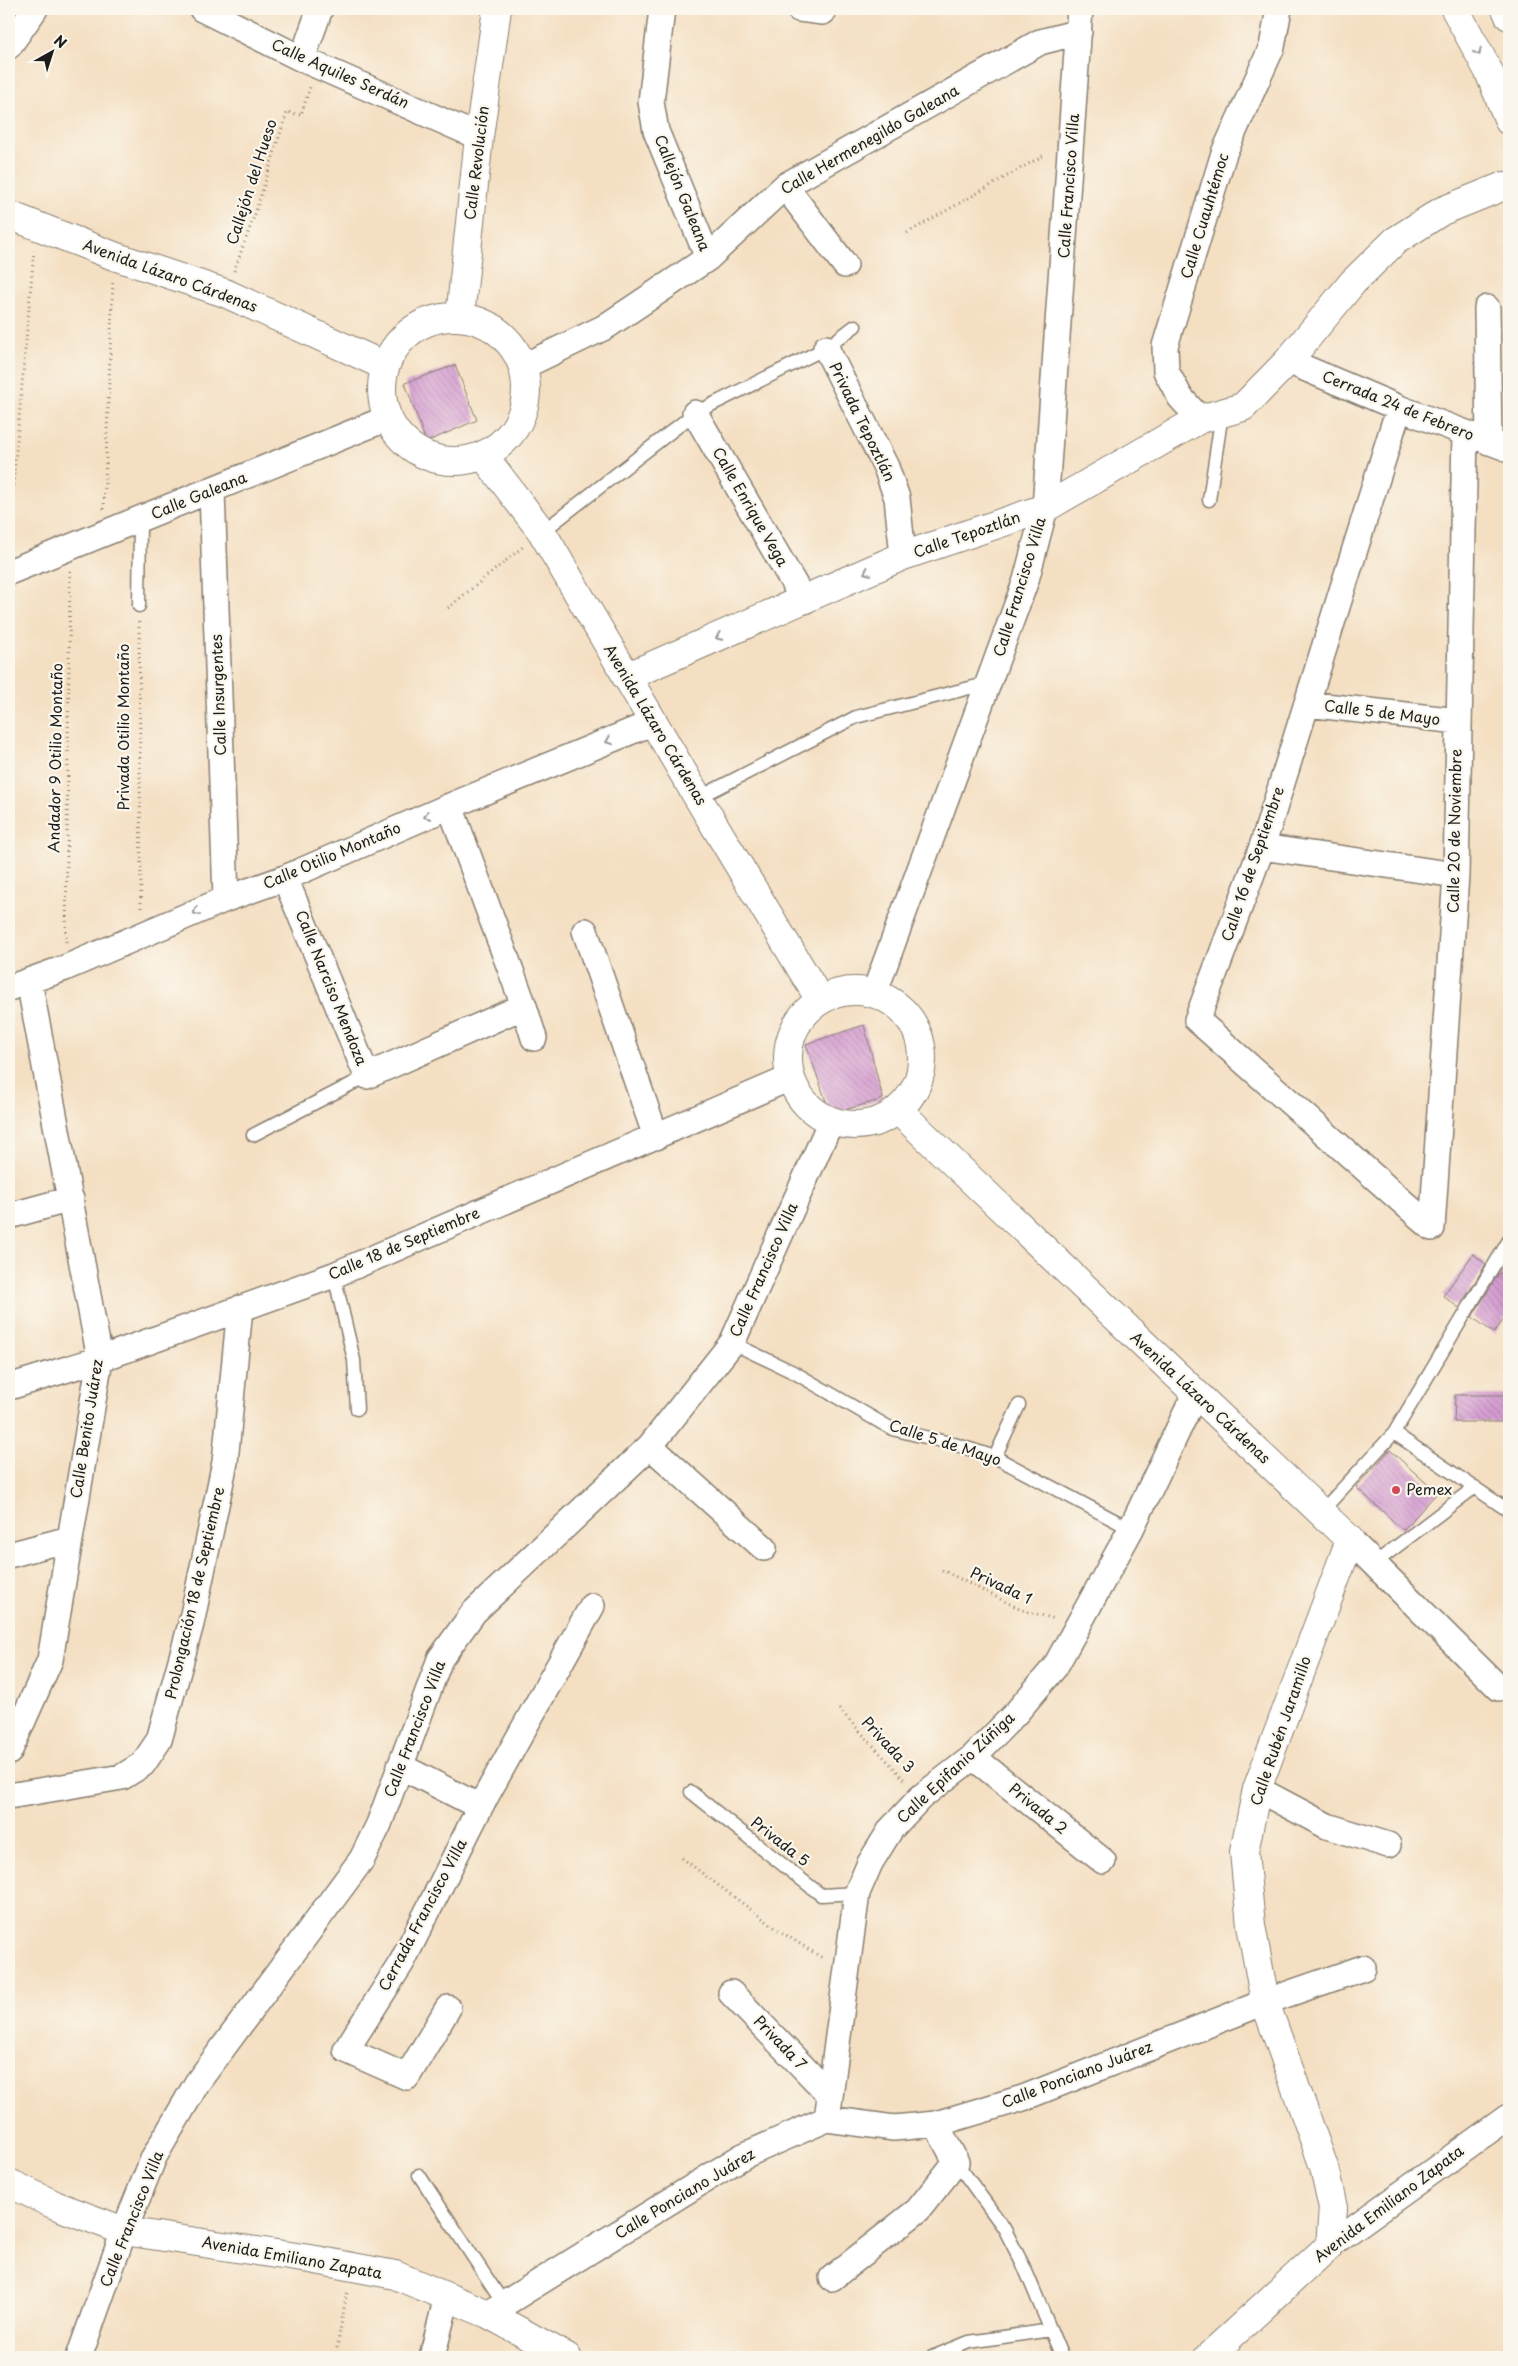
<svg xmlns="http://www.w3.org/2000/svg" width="1518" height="2366" font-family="'Playpen Sans',sans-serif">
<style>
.building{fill:url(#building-back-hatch)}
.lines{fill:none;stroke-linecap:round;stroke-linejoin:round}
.service-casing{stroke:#887e6f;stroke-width:15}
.minor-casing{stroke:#887e6f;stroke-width:28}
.tertiary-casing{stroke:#887e6f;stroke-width:30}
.primary-casing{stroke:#887e6f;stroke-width:30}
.trunk-casing{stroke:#887e6f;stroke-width:30}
.path{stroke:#887e6f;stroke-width:3;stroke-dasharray:1 4;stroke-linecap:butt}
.service{stroke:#fff;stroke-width:12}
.minor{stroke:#fff;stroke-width:25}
.tertiary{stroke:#fff;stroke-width:28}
.primary{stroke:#fff;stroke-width:28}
.trunk{stroke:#fff;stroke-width:28}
.oneway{stroke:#999}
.poi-dot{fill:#d1495b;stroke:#fbf7ec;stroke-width:2}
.labels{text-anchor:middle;stroke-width:4.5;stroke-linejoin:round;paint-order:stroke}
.street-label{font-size:15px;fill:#1c1c1c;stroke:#fbf7ec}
.poi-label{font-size:15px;fill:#1c1c1c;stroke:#fbf7ec;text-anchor:start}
</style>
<defs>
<pattern id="building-back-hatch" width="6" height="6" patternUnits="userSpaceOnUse" patternTransform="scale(1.25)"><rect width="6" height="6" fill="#d193cf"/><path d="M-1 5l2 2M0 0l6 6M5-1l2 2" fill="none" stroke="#a977a7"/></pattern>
</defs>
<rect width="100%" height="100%" fill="#fbf7ec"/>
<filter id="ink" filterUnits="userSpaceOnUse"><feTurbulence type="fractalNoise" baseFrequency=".02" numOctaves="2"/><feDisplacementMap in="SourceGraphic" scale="10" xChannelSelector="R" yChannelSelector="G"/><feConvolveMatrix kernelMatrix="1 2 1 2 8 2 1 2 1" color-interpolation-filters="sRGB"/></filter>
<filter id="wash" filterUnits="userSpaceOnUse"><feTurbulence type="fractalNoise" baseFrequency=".0096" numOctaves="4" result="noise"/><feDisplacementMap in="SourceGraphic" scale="20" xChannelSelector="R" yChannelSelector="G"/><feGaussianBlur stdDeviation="1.12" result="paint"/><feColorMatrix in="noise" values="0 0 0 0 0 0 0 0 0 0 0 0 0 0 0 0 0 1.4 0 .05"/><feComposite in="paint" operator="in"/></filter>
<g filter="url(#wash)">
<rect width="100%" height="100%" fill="#f4dfc2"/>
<g id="blocks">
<path class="building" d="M455,365l22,55 -51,22 -21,-59z
M864,1025l19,74 -42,12 -5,-3 -8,-1 -22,-63z
M1473,1254l13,10 -27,44 -16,-12z
M1499,1273l10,8v31l-15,21 -22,-16z
M1455,1395h54v27h-55z
M1390,1450l47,43 -34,37 -47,-43z"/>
</g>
</g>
<g filter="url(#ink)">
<use href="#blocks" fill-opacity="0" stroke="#887e6f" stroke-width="1"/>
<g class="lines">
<defs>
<path id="service" d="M1209,500l13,-87
M542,532l153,-119 131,-65 29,-22
M139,606l1,-86
M698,798l158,-81 133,-34
M253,1135l114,-59
M334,1275l20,85 3,49
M732,1343l63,30 97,56 62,15 41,13 136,72
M1394,1433l115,78
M995,1457l24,-52
M1321,1512l73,-79 115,-193
M1375,1563l100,-76
M691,1792l130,103 36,-2
M956,2162l48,66 21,41 37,88
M419,2175l85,129
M932,2357l37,-15 82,-12"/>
<path id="minor" d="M202,9l100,50 177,78
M662,9l-11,93 5,29 52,127
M799,9l24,3
M9,46l26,-37
M302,59l18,-50
M785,186l60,79
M1487,308l2,134
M826,348l60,119 11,31 6,58
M1288,361l111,47 110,41
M522,367l83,-40 103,-69 77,-72 255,-144 39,-10
M1399,408l-137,439 -65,173 235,208
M695,413l109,188
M1200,419l-20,-22 -14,-26 -1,-25 59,-193 48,-106 7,-38
M212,491l14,408
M9,572l379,-154
M1307,704l151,17
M450,806l74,200 10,32
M1262,847l194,28
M285,878l82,198 157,-70
M585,931l71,206
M9,988l56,-20 161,-69 59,-21 165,-72 204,-84
M874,994l152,-414 19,-72 35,-499
M9,1216l62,-17
M1432,1228l24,-353 9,-442
M9,1387l91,-28 234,-84 456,-197
M650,1446l114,102
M1350,1540l149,148
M9,1555l60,-16
M9,1752l41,-92 50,-301 -71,-378
M973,1757l130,104
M400,1766l80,41
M1257,1789l70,37 61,19
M9,1796l113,-19 21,-13 16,-24 32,-116 34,-162 15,-154
M731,1993l98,101
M448,2008l-41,69 -61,-27 56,-88 78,-155 112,-201
M827,2119l30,-226 13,-30 21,-34 30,-32 52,-40 43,-44 39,-46 76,-138 64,-135
M1330,2245l178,-128
M832,2278l86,-68 38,-48 -20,-38
M488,2314l255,-158 84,-37 67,9 42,-4 87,-26 242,-96 98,-34
M79,2357l45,-126 30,-74 43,-74 165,-224 17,-35 61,-165 34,-47 176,-166 82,-103 99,-222
M432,2357l15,-60"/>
<path id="tertiary" d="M9,215l105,41 111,37 160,73
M460,317l19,-180 18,-128
M382 389a72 72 0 1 1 144 0a72 72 0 1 1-144 0Z
M483,455l59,77 156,266 122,202
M626,677l277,-121 142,-48 155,-89 43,-12 45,-46 65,-79 42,-41 47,-30 62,-25
M788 1058a67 67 0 1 1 134 0a67 67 0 1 1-134 0Z
M898,1110l452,430 -93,249 -13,63 7,73 14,77 59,165 9,41 -3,37 -122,112
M9,2183l46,22 69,26 192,29 79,15 93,39 79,43"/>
<path id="primary" d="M1455,9l34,63 20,49"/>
<path id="trunk" d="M1506,9l3,7"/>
</defs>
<use href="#service" class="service-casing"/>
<use href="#minor" class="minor-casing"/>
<use href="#tertiary" class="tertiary-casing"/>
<use href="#primary" class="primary-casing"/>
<use href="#trunk" class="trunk-casing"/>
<path class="path" d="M907,233l139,-79
M234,271l21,-57 32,-102 14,3 9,-28
M104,509l9,-228
M9,530l25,-279
M448,608l76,-62
M139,622l2,289
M66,942l4,-371
M942,1570l80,40 33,9
M839,1709l66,71
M682,1858l96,72 46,29
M336,2353l11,-61"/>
<use href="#service" class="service"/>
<use href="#minor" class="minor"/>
<use href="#tertiary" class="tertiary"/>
<use href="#primary" class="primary"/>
<use href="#trunk" class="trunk"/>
</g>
<defs><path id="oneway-chevron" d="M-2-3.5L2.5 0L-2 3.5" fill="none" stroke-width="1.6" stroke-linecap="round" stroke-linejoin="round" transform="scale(1.25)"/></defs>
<g class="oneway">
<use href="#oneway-chevron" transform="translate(1478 52) rotate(62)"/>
<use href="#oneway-chevron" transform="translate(867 572) rotate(156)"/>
<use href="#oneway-chevron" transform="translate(719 637) rotate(157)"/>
<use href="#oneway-chevron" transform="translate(609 741) rotate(158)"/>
<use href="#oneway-chevron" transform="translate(427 816) rotate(157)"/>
<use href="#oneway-chevron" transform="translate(196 912) rotate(157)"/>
</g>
</g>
<circle class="poi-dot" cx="1396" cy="1490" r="5"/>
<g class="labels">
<g class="street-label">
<text transform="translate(340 74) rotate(24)" y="5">Calle Aquiles Serdán</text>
<text transform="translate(870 140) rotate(-30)" y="5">Calle Hermenegildo Galeana</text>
<text transform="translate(477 163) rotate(-83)" y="5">Calle Revolución</text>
<text transform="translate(252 182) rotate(-72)" y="5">Callejón del Hueso</text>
<text transform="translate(1069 186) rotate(-86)" y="5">Calle Francisco Villa</text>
<text transform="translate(682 193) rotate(68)" y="5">Callejón Galeana</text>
<text transform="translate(1205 216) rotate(-73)" y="5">Calle Cuauhtémoc</text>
<text transform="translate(170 276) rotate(20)" y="5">Avenida Lázaro Cárdenas</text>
<text transform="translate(1398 406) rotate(22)" y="5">Cerrada 24 de Febrero</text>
<text transform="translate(862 422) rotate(64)" y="5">Privada Tepoztlán</text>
<text transform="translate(199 496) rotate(-22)" y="5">Calle Galeana</text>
<text transform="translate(750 507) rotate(60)" y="5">Calle Enrique Vega</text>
<text transform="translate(967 535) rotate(-19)" y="5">Calle Tepoztlán</text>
<text transform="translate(1020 587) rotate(-73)" y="5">Calle Francisco Villa</text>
<text transform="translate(219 695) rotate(-92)" y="5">Calle Insurgentes</text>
<text transform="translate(1382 713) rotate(7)" y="5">Calle 5 de Mayo</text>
<text transform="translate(655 725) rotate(59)" y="5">Avenida Lázaro Cárdenas</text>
<text transform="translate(124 727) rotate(-90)" y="5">Privada Otilio Montaño</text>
<text transform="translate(56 758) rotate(-89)" y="5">Andador 9 Otilio Montaño</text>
<text transform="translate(1455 831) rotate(-89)" y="5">Calle 20 de Noviembre</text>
<text transform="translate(332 856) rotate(-23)" y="5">Calle Otilio Montaño</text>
<text transform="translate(1253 864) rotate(-71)" y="5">Calle 16 de Septiembre</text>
<text transform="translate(331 988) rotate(68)" y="5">Calle Narciso Mendoza</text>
<text transform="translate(404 1244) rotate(-23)" y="5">Calle 18 de Septiembre</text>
<text transform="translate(764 1270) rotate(-66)" y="5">Calle Francisco Villa</text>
<text transform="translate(1200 1398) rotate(43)" y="5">Avenida Lázaro Cárdenas</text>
<text transform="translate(87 1429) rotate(-81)" y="5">Calle Benito Juárez</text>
<text transform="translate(945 1443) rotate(18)" y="5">Calle 5 de Mayo</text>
<text transform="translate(1001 1586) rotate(25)" y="5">Privada 1</text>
<text transform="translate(195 1593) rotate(-77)" y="5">Prolongación 18 de Septiembre</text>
<text transform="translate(415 1729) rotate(-69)" y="5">Calle Francisco Villa</text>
<text transform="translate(1281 1731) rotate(-71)" y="5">Calle Rubén Jaramillo</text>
<text transform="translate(888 1745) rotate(47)" y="5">Privada 3</text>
<text transform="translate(956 1768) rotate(-43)" y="5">Calle Epifanio Zúñiga</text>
<text transform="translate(1038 1809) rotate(39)" y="5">Privada 2</text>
<text transform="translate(780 1842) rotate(38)" y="5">Privada 5</text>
<text transform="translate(423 1915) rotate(-62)" y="5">Cerrada Francisco Villa</text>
<text transform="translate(780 2043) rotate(46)" y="5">Privada 7</text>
<text transform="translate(1077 2075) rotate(-21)" y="5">Calle Ponciano Juárez</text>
<text transform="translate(685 2194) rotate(-31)" y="5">Calle Ponciano Juárez</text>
<text transform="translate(1389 2204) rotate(-37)" y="5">Avenida Emiliano Zapata</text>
<text transform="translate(132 2219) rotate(-68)" y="5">Calle Francisco Villa</text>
<text transform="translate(292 2258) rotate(10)" y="5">Avenida Emiliano Zapata</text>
</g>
<g class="poi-label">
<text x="1406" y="1495">Pemex</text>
</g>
</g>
<rect width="1518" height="2366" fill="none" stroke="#fbf7ec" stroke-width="30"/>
<g transform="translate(52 52) rotate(39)" stroke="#fbf7ec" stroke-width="4" paint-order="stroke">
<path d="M0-4L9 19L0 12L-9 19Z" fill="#1c1c1c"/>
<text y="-8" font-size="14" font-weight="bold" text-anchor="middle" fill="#1c1c1c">N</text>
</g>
</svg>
